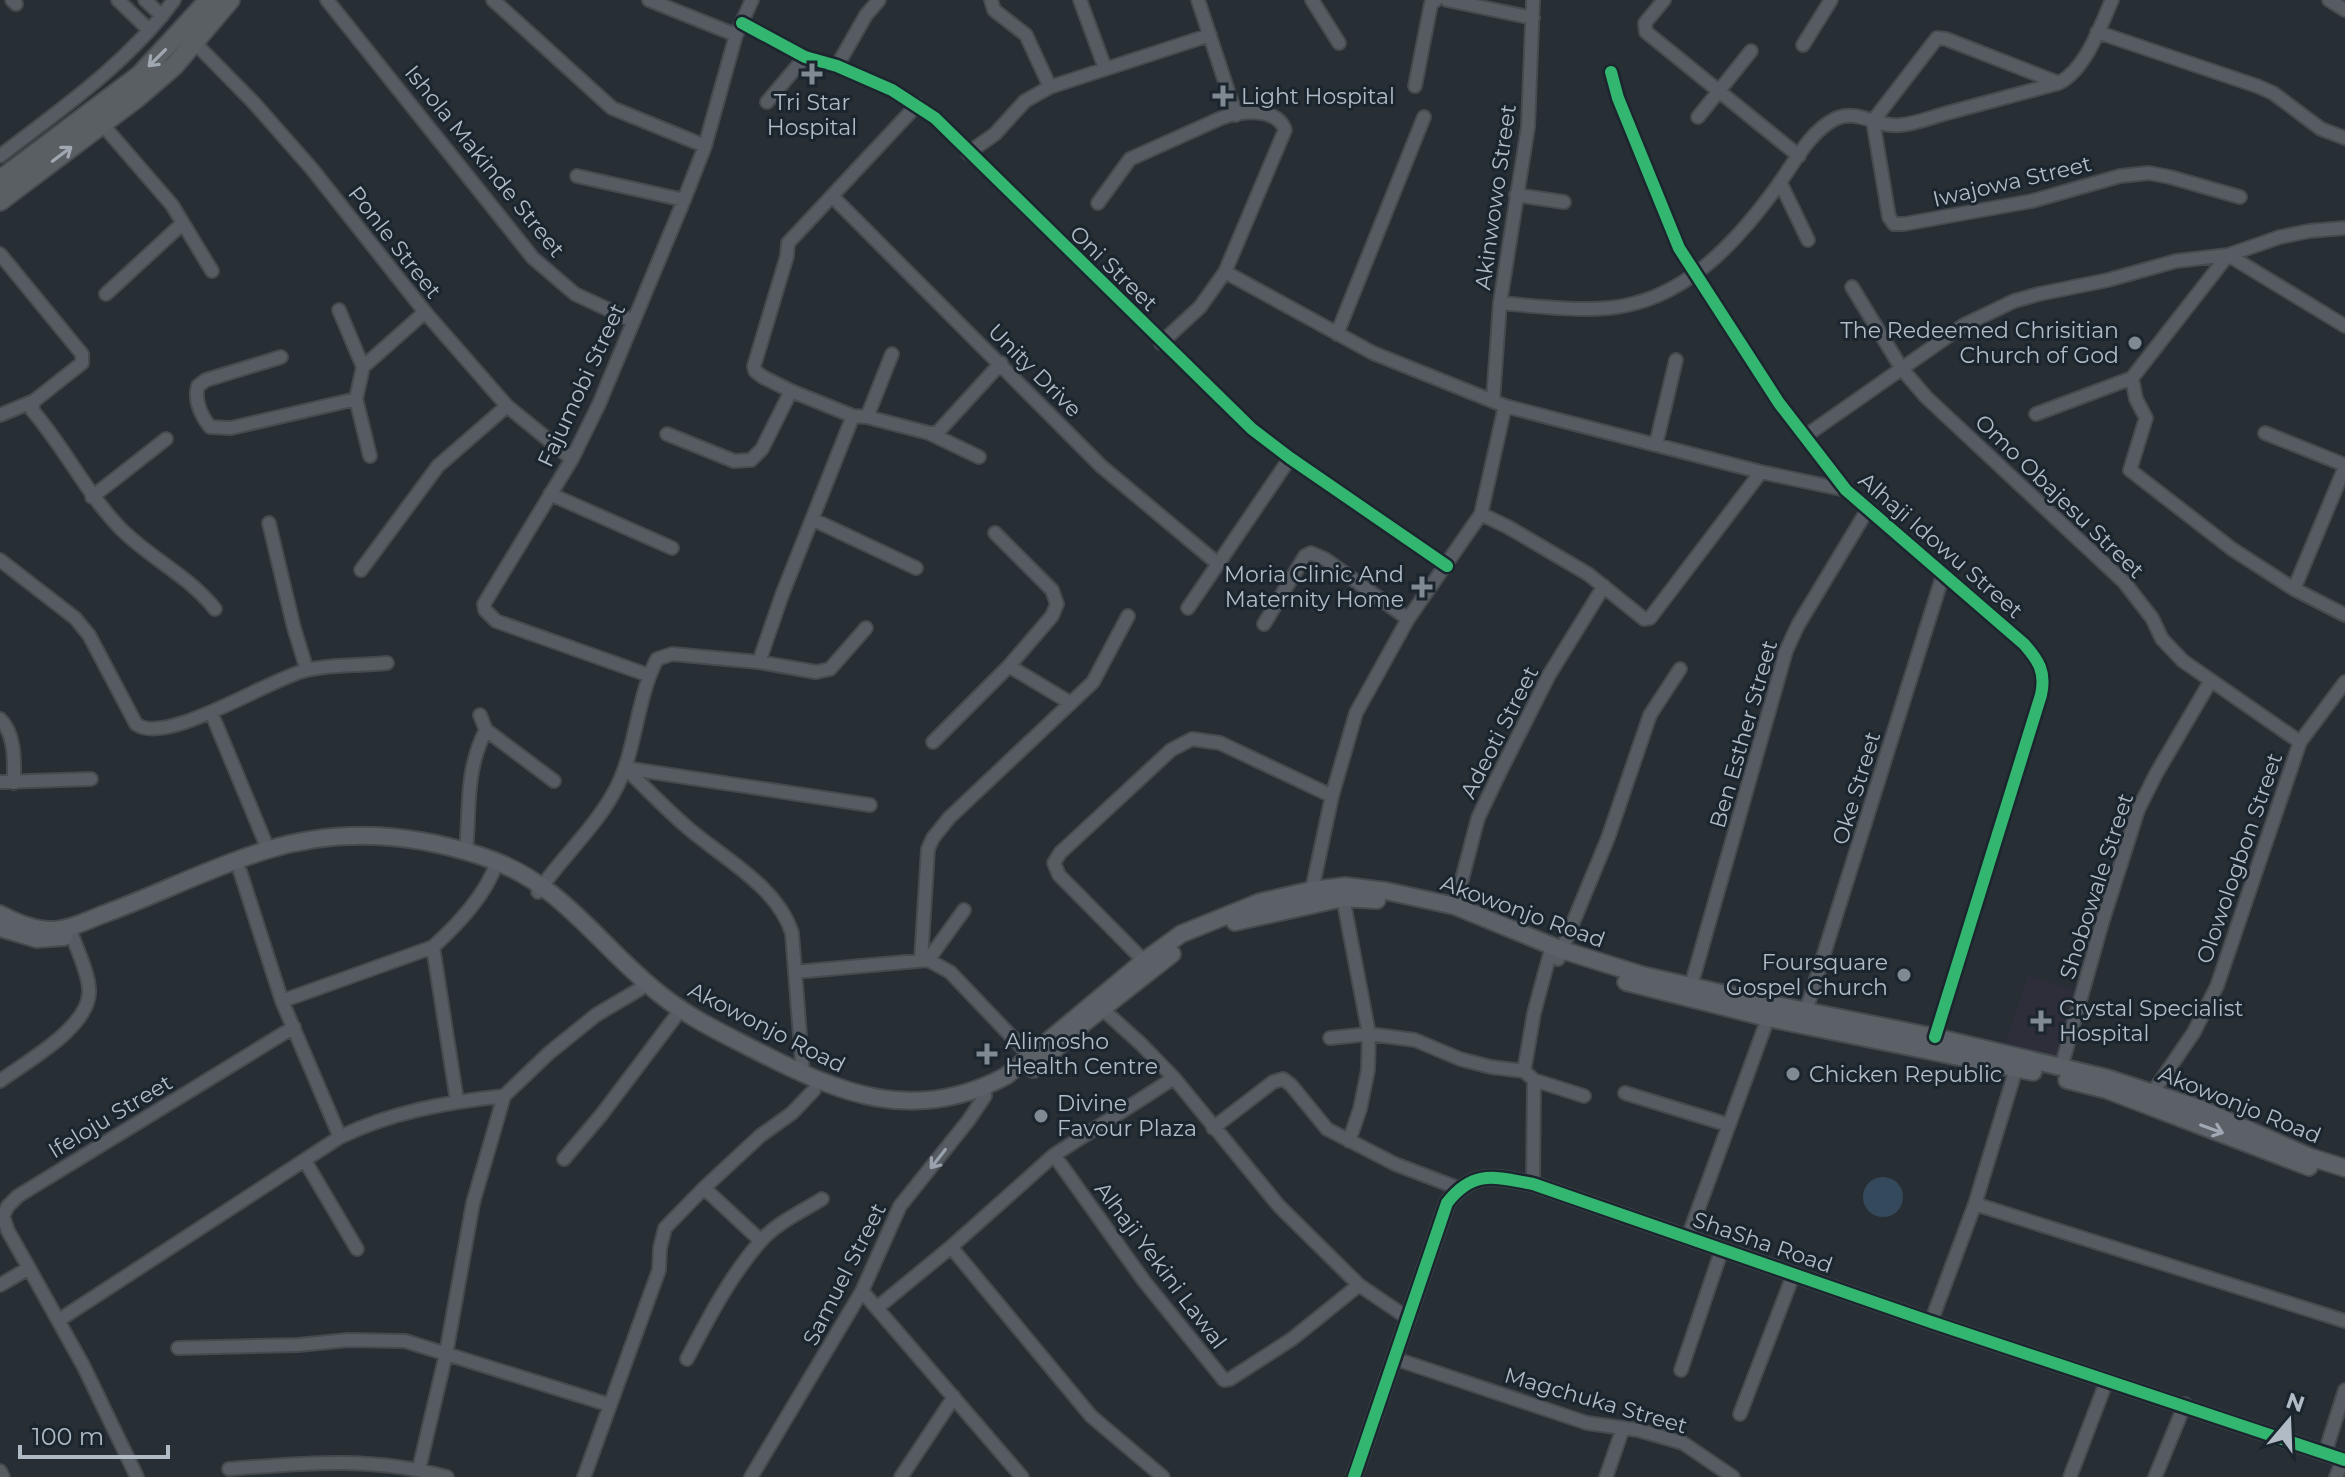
<svg xmlns="http://www.w3.org/2000/svg" width="2345" height="1477" font-family="Montserrat,sans-serif">
<style>
.medical{fill:#2d2e3a}
.water{fill:#35495c}
.lines{fill:none;stroke-linecap:round;stroke-linejoin:round}
.minor-casing{stroke:#454a4f;stroke-width:16}
.tertiary-casing{stroke:#454a4f;stroke-width:18}
.secondary-casing{stroke:#454a4f;stroke-width:20}
.primary-casing{stroke:#454b51;stroke-width:22}
.minor{stroke:#575c63;stroke-width:12}
.tertiary{stroke:#575c63;stroke-width:14}
.secondary{stroke:#5c6067;stroke-width:16}
.primary{stroke:#5a5f64;stroke-width:18}
.cycleway-casing{stroke:#1b252e;stroke-width:17}
.cycleway{stroke:#33b770;stroke-width:12}
.oneway{stroke:#a0a9b2}
.oneway2{stroke:#a0a9b3}
.oneway3{stroke:#9aa3ad}
.poi-dot{fill:#818a93;stroke:#1b252e;stroke-width:3}
.labels{text-anchor:middle;stroke-width:6;stroke-linejoin:round;paint-order:stroke}
.poi-label{font-size:22px;fill:#b1bbc6;stroke:#1b252e;text-anchor:start}
.street-label{font-size:22px;fill:#b1bbc6;stroke:#1b252e}
</style>
<rect width="100%" height="100%" fill="#272e34"/>
<path class="medical" d="M2028,975l50,16 -22,75 -54,-15z"/>
<path class="water" d="M1863 1197a20 20 0 1 1 40 0a20 20 0 1 1-40 0Z"/>
<g class="lines">
<defs>
<path id="minor" d="M12,0l4,4
M118,0l31,30
M145,0l17,16
M327,0l206,258 42,36 58,27
M493,0l119,108 93,38
M649,0l87,35
M991,0l3,10 32,25 24,52
M1080,0l25,68
M1198,0l38,115
M1312,0l27,43
M1447,0l86,18
M1664,0l-19,23 1,9 153,124
M2329,0l16,10
M742,23l63,34 32,9 55,24 43,28 317,311 38,29 157,108
M2097,32l160,54 16,7 48,36 24,9
M194,42l60,61 58,66 113,143 82,94 65,53
M1803,45l28,-45
M837,66l29,-51 13,-15
M1611,72l7,26 61,150 100,155 67,87 178,154c15,17 22,28 17,51l-106,342
M1415,86l16,-82 5,-4
M767,102l38,-45
M917,105l-129,138 -1,13 -33,110 1,5 8,6 28,14 62,25 14,1 62,16 50,24
M1698,117l53,-66
M1873,121l16,96 5,7h10l128,-23 88,-25 29,-3 21,4 70,20
M1873,121l64,-83 9,1 113,44
M102,124l70,81 40,66
M968,153l27,-19 30,-33 25,-14 160,-52
M0,156c61,-47 128,-93 174,-156
M577,176l107,24
M1780,182l28,58
M1516,195l48,7
M832,196l269,270 116,97
M1098,203l32,-44 89,-40c19,-8 58,-13 66,11l-60,142 -25,35 -39,36
M2345,228l-36,3 -29,6 -52,18 -96,123 4,21 10,19 -16,52 102,79 62,40 51,26
M0,254l82,100v9l-48,38 -2,9c33,38 54,83 89,119 30,30 68,47 94,80
M1225,272l148,81 132,53 256,66 85,18
M1852,287l50,82 24,28 198,185 28,36 10,21 21,22 117,81
M106,294l77,-71
M1500,303c36,3 73,8 109,5 74,-7 126,-64 167,-120 17,-23 33,-56 59,-69 22,-11 43,9 65,6 15,-1 32,-8 47,-12 37,-10 75,-20 112,-30 27,-14 41,-56 53,-83
M339,310l24,57 -7,32 14,57
M1337,334l87,-217
M281,357l-75,23 -8,6c-4,14 3,29 12,41l21,1 125,-29
M363,367l62,-55
M1493,400l7,-97 28,-176 5,-127
M2036,414l96,-36
M0,415l34,-14
M867,417l25,-63
M929,433h8l64,-70
M2265,433l80,32
M667,434l67,27 17,-1 11,-11 29,-58
M1804,437l160,-112 50,-24 25,-7 69,-14 68,-19 52,-6 117,71
M1656,444l20,-84
M550,494l122,54
M92,497l74,-58
M1481,514l27,13 80,47 56,45 6,-1 111,-146
M814,520l102,48
M269,523l25,105 13,42
M0,560l75,58 14,17 47,89c30,23 134,-46 171,-54 25,-6 54,-4 80,-7
M361,570l77,-104 69,-60
M2294,589l51,-122
M1188,608l102,-150
M1264,624l41,-68 6,-3 14,6 83,60
M759,662l23,-67 71,-179
M1009,666l60,36
M648,675l-152,-54 -11,-11 -1,-6 88,-145 27,-55 85,-204 21,-54 31,-111 16,-35
M211,712l57,137
M480,715l6,15 68,51
M0,719c16,16 14,43 14,64
M933,742l76,-76 43,-50 5,-12 -5,-14 -57,-57
M625,768c21,20 41,41 63,60 36,31 89,58 104,105l11,141
M625,768l245,37
M0,782l91,-3
M466,852c4,-43 -1,-82 20,-122
M240,871l42,130 58,136
M1312,890l20,-94 24,-83 52,-94 73,-105 24,-108
M538,892c23,-34 55,-62 75,-98 24,-41 22,-93 44,-135l15,-5 87,8 57,10 14,-3 36,-41
M1343,898l26,136 -1,36 -8,39 -11,32
M1455,906l23,-88 21,-44 50,-99 55,-89
M1558,959l50,-121 42,-123 30,-46
M921,960l7,-111 5,-11 16,-20 144,-136 35,-66
M928,960l36,-50
M1144,961l-85,-86 -5,-12 6,-10 111,-103 21,-11 28,4 112,53
M795,972l133,-12 22,12 81,85
M1691,986l95,-335 12,-26 70,-116
M282,1001l151,-54
M1098,1005l43,39 33,34 105,128 80,79 50,34
M1806,1011l137,-436
M1330,1038l39,-4 46,6 45,19 31,8 33,4 10,9 50,16
M2061,1068l41,-145 36,-113 18,-36 54,-92
M1524,1071l10,-58 18,-67
M0,1081c27,-20 92,-55 89,-92 -1,-17 -11,-37 -17,-54
M2153,1092l41,-60 23,-46 83,-244 45,-60
M1625,1093l104,32
M457,1101l-24,-154c25,-23 53,-52 64,-85
M1213,1128l60,-46 10,-3 8,6 36,44 68,35 63,24
M1054,1155l90,126 80,99 6,-1 62,-40 67,-54
M564,1159l38,-45 74,-98
M305,1161l52,88
M1533,1184l1,-104
M704,1188l57,53
M1975,1204l370,117
M1688,1237l80,-219
M951,1247l140,169 72,61
M29,1268l-21,-37 -5,-15 5,-10 10,-10 276,-169
M0,1285l29,-17 55,99 53,110
M862,1291l160,186
M878,1307l73,-60 103,-92 120,-77
M59,1320l281,-183c51,-25 108,-35 164,-41
M1931,1322l44,-118 41,-135
M178,1348l120,-3 50,-5 57,1 205,64
M687,1359c21,-40 43,-83 73,-117 16,-19 41,-30 62,-43
M1396,1359l191,64 51,7 45,13 50,34
M1681,1370l41,-121
M1740,1414l54,-141
M2325,1453l20,-63
M229,1469c74,-6 145,-13 218,8
M419,1469l27,-115 27,-151 31,-107 45,-43 47,-38 44,-26
M0,1471l3,6
M584,1477l75,-207 1,-22 5,-20 39,-40 56,-52 32,-23 22,-23
M751,1477l111,-186 38,-85 68,-85 17,-25 -1,-9
M901,1477l53,-80
M1606,1477l17,-49
M2070,1477l37,-97
M2155,1477l30,-73
M2336,1477l7,-18"/>
<path id="tertiary" d="M1354,1477l93,-274c26,-34 48,-26 86,-19l398,138 414,138"/>
<path id="secondary" d="M0,914c15,8 34,16 52,16 17,0 36,-10 52,-16 55,-20 107,-47 163,-64 71,-22 144,-17 214,6 82,26 116,89 180,139 27,22 63,39 94,55 85,44 159,75 251,26l138,-115 37,-27 79,-32 52,-12 33,-4 41,5 69,15 107,44 80,25 114,26 179,36 172,41 92,30 111,49 35,11
M1235,922l108,-24 34,2
M0,928l37,11 27,-2
M1626,982l142,36 265,54
M1033,1069l51,-46 88,-69
M2067,1080l40,10 202,77"/>
<path id="primary" d="M0,180l140,-105 69,-75
M0,201l138,-104 36,-31 56,-66"/>
</defs>
<use href="#minor" class="minor-casing"/>
<use href="#tertiary" class="tertiary-casing"/>
<use href="#secondary" class="secondary-casing"/>
<use href="#primary" class="primary-casing"/>
<use href="#minor" class="minor"/>
<use href="#tertiary" class="tertiary"/>
<use href="#secondary" class="secondary"/>
<use href="#primary" class="primary"/>
<defs>
<path id="cycleway" d="M742,23l63,34 32,9 55,24 43,28 317,311 38,29 157,108
M1611,72l7,26 61,150 100,155 67,87 178,154c15,17 22,28 17,51l-106,342
M1354,1477l93,-274c26,-34 48,-26 86,-19l398,138 414,138"/>
</defs>
<use href="#cycleway" class="cycleway-casing"/>
<use href="#cycleway" class="cycleway"/>
</g>
<defs><path id="oneway-shaft" d="M-6 0H5M1.5-3L5.5 0L1.5 3" fill="none" stroke-width="1.6" stroke-linecap="round" stroke-linejoin="round" transform="scale(2)"/></defs>
<g class="oneway">
<use href="#oneway-shaft" transform="translate(157 58) rotate(135)"/>
<use href="#oneway-shaft" transform="translate(62 154) rotate(-37)"/>
</g>
<use class="oneway2" href="#oneway-shaft" transform="translate(2212 1129) rotate(20)"/>
<use class="oneway3" href="#oneway-shaft" transform="translate(938 1159) rotate(128)"/>
<g class="poi-dot">
<path d="M808 62h8v8h8v8h-8v8h-8v-8h-8v-8h8z"/>
<path d="M1219 84h8v8h8v8h-8v8h-8v-8h-8v-8h8z"/>
<circle cx="2135" cy="343" r="8"/>
<path d="M1418 575h8v8h8v8h-8v8h-8v-8h-8v-8h8z"/>
<circle cx="1904" cy="975" r="8"/>
<path d="M2037 1009h8v8h8v8h-8v8h-8v-8h-8v-8h8z"/>
<path d="M983 1042h8v8h8v8h-8v8h-8v-8h-8v-8h8z"/>
<circle cx="1793" cy="1074" r="8"/>
<circle cx="1041" cy="1116" r="8"/>
</g>
<g class="labels">
<g class="poi-label">
<text x="1241" y="104">Light Hospital</text>
<text x="812" y="110" text-anchor="middle">Tri Star<tspan x="812" dy="25">Hospital</tspan></text>
<text x="2119" y="338" text-anchor="end">The Redeemed Chrisitian<tspan x="2119" dy="25">Church of God</tspan></text>
<text x="1404" y="582" text-anchor="end">Moria Clinic And<tspan x="1404" dy="25">Maternity Home</tspan></text>
<text x="1888" y="970" text-anchor="end">Foursquare<tspan x="1888" dy="25">Gospel Church</tspan></text>
<text x="2059" y="1016">Crystal Specialist<tspan x="2059" dy="25">Hospital</tspan></text>
<text x="1005" y="1049">Alimosho<tspan x="1005" dy="25">Health Centre</tspan></text>
<text x="1809" y="1082">Chicken Republic</text>
<text x="1057" y="1111">Divine<tspan x="1057" dy="25">Favour Plaza</tspan></text>
</g>
<g class="street-label">
<text transform="translate(485 161) rotate(51)" y="8">Ishola Makinde Street</text>
<text transform="translate(2012 181) rotate(-13)" y="8">Iwajowa Street</text>
<text transform="translate(1495 197) rotate(-82)" y="8">Akinwowo Street</text>
<text transform="translate(395 242) rotate(52)" y="8">Ponle Street</text>
<text transform="translate(1114 268) rotate(44)" y="8">Oni Street</text>
<text transform="translate(1035 370) rotate(45)" y="8">Unity Drive</text>
<text transform="translate(581 385) rotate(-65)" y="8">Fajumobi Street</text>
<text transform="translate(2060 496) rotate(44)" y="8">Omo Obajesu Street</text>
<text transform="translate(1941 545) rotate(41)" y="8">Alhaji Idowu Street</text>
<text transform="translate(1499 732) rotate(-63)" y="8">Adeoti Street</text>
<text transform="translate(1743 734) rotate(-74)" y="8">Ben Esther Street</text>
<text transform="translate(1856 788) rotate(-73)" y="8">Oke Street</text>
<text transform="translate(2239 858) rotate(-71)" y="8">Olowologbon Street</text>
<text transform="translate(2096 886) rotate(-72)" y="8">Shobowale Street</text>
<text transform="translate(1523 911) rotate(20)" y="8">Akowonjo Road</text>
<text transform="translate(767 1027) rotate(27)" y="8">Akowonjo Road</text>
<text transform="translate(2240 1104) rotate(22)" y="8">Akowonjo Road</text>
<text transform="translate(110 1116) rotate(-31)" y="8">Ifeloju Street</text>
<text transform="translate(1763 1242) rotate(19)" y="8">ShaSha Road</text>
<text transform="translate(1161 1265) rotate(53)" y="8">Alhaji Yekini Lawal</text>
<text transform="translate(844 1274) rotate(-63)" y="8">Samuel Street</text>
<text transform="translate(1596 1400) rotate(16)" y="8">Magchuka Street</text>
</g>
</g>
<g transform="translate(2289 1421) rotate(19)" stroke="#1b252e" stroke-width="6" paint-order="stroke">
<path d="M0-6L14 30L0 20L-14 30Z" fill="#b1bbc6"/>
<text y="-12" font-size="22" font-weight="bold" text-anchor="middle" fill="#b1bbc6">N</text>
</g>
<path d="M20 1445v12h148v-12" fill="none" stroke="#b1bbc6" stroke-width="4"/>
<text x="32" y="1445" font-size="24" fill="#b1bbc6" stroke="#1b252e" stroke-width="6" paint-order="stroke">100 m</text>
</svg>
